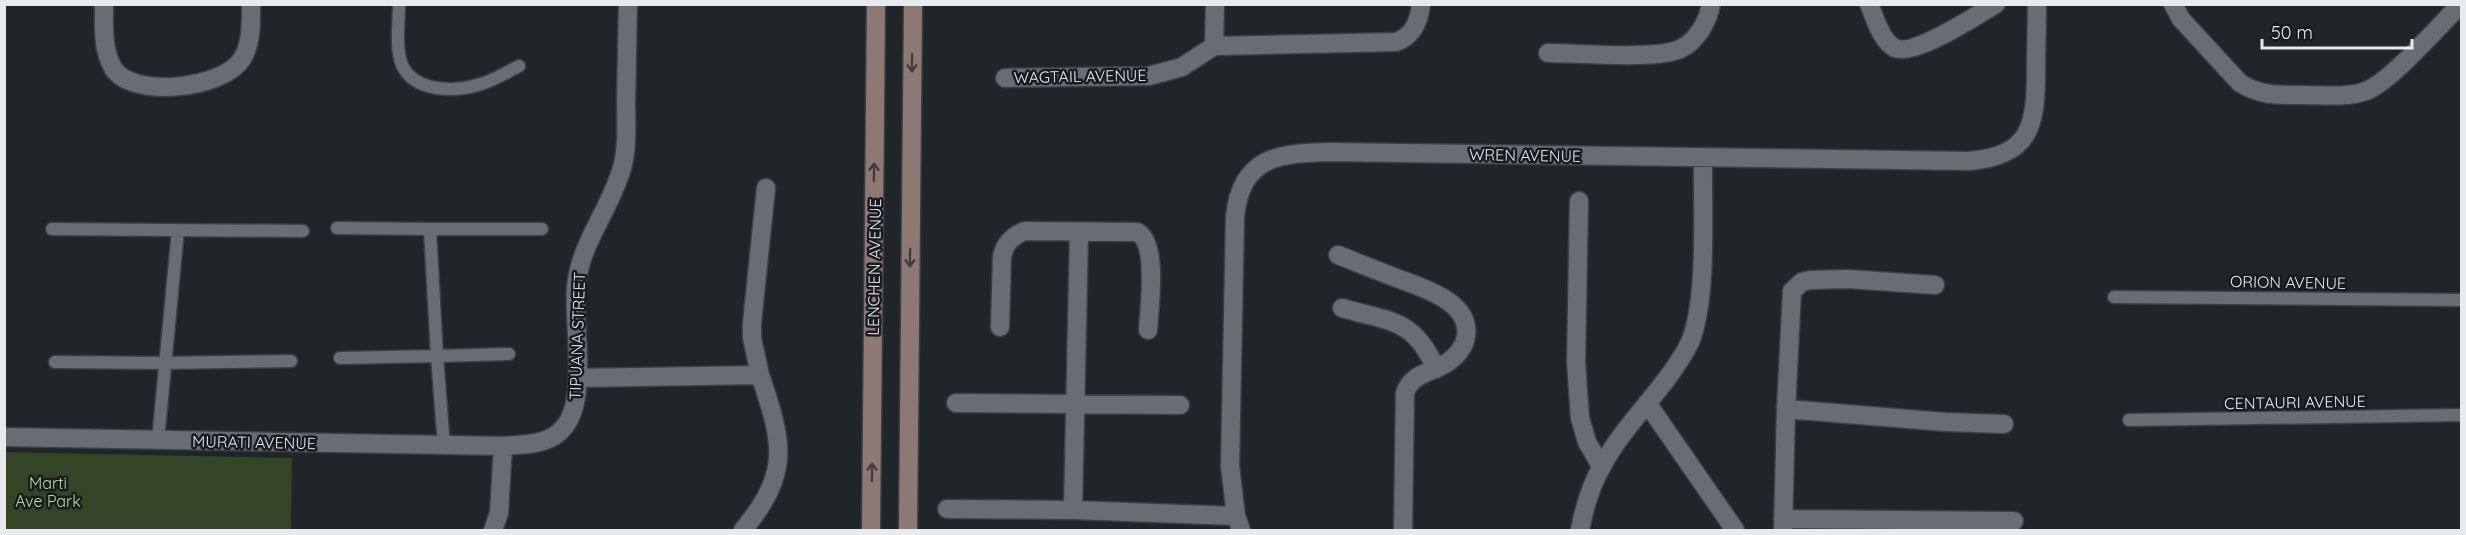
<svg xmlns="http://www.w3.org/2000/svg" width="2466" height="535" font-family="Quicksand,sans-serif">
<style>
.green{fill:#344427}
.lines{fill:none;stroke-linecap:round;stroke-linejoin:round}
.lane-casing{stroke:#3b3f42;stroke-width:15}
.street-casing{stroke:#3b3f42;stroke-width:21}
.secondary-casing{stroke:#3b3f42;stroke-width:21}
.lane{stroke:#686d73;stroke-width:12}
.street{stroke:#686d73;stroke-width:18}
.secondary{stroke:#8e7873;stroke-width:18}
.oneway{stroke:#413c3d}
.labels{text-anchor:middle;stroke-width:5;stroke-linejoin:round;paint-order:stroke}
.street-label{font-size:16px;fill:#e8ebee;stroke:#171b20}
.park-label{font-size:16px;fill:#b7dc98;stroke:#171b20}
</style>
<rect width="100%" height="100%" fill="#202529"/>
<path class="green" d="M5,452l287,6 -1,72h-286z"/>
<g class="lines">
<defs>
<path id="lane" d="M399,4c0,19 -4,43 3,61 13,28 54,27 79,19 14,-4 26,-12 38,-18
M337,228l93,1
M52,229l251,2
M2114,297l348,3
M509,354l-72,2 -7,-127h112
M340,358l97,-2 7,90
M55,362l109,1 127,-2
M2129,420l333,-5
M158,440l20,-210"/>
<path id="street" d="M104,4c0,22 -2,44 9,64 19,31 110,21 129,-9 10,-16 9,-37 9,-55
M1869,4c6,14 12,37 26,44 19,9 82,-33 101,-44
M2173,4l8,15 59,64c20,13 39,12 62,12 20,0 45,3 64,-4 24,-9 74,-66 95,-87
M1214,46l182,-4c17,-6 23,-20 25,-38
M1214,46l1,-42
M1548,53c30,0 108,7 132,-4 16,-7 28,-27 31,-45
M1005,78l144,-2 33,-9 32,-21
M1579,201l-3,161 4,56 7,24 14,24
M1338,255c18,7 37,15 56,22 25,10 77,23 72,59 -1,10 -9,20 -18,26 -15,11 -36,10 -43,31l-2,137
M1342,308c48,14 72,10 94,61
M1000,327l2,-71c3,-13 10,-20 23,-25l112,1c22,11 12,77 11,98
M578,378l182,-3 -8,-37v-15l14,-135
M956,403l224,2
M1647,403l88,127
M1786,409l159,13 59,2
M4,437l499,9c22,-2 47,0 62,-20 23,-29 8,-102 11,-139 4,-44 34,-77 46,-119 6,-22 4,-45 4,-68 1,-32 1,-64 2,-96
M947,509l126,1 163,6
M1073,510l6,-278
M1783,519l231,2
M493,530l6,-17 4,-67
M743,530c48,-58 40,-87 17,-155
M1241,530l-5,-14 -6,-50 5,-249c6,-62 46,-64 97,-65l637,9c62,-5 67,-36 67,-91 0,-22 1,-44 1,-66
M1580,530c4,-21 11,-45 22,-64 23,-43 62,-76 85,-118 22,-39 15,-143 16,-190
M1783,530l3,-121 6,-118 10,-9 8,-2 38,-1 87,6"/>
<path id="secondary" d="M871,530l5,-526
M908,530l5,-526"/>
</defs>
<use href="#lane" class="lane-casing"/>
<use href="#street" class="street-casing"/>
<use href="#secondary" class="secondary-casing"/>
<use href="#lane" class="lane"/>
<use href="#street" class="street"/>
<use href="#secondary" class="secondary"/>
</g>
<defs><path id="oneway-shaft" d="M-6 0H5M1.5-3L5.5 0L1.5 3" fill="none" stroke-width="1.6" stroke-linecap="round" stroke-linejoin="round" transform="scale(1.5)"/></defs>
<g class="oneway">
<use href="#oneway-shaft" transform="translate(912 63) rotate(91)"/>
<use href="#oneway-shaft" transform="translate(874 172) rotate(-89)"/>
<use href="#oneway-shaft" transform="translate(910 258) rotate(91)"/>
<use href="#oneway-shaft" transform="translate(872 472) rotate(-89)"/>
</g>
<g class="labels">
<g class="street-label">
<text transform="translate(1080 76) rotate(-1)" y="6">WAGTAIL AVENUE</text>
<text transform="translate(1525 155) rotate(1)" y="6">WREN AVENUE</text>
<text transform="translate(874 267) rotate(-89)" y="6">LENCHEN AVENUE</text>
<text transform="translate(2288 282) rotate(1)" y="6">ORION AVENUE</text>
<text transform="translate(577 336) rotate(-88)" y="6">TIPUANA STREET</text>
<text transform="translate(2295 402) rotate(-1)" y="6">CENTAURI AVENUE</text>
<text transform="translate(254 442) rotate(1)" y="6">MURATI AVENUE</text>
</g>
<g class="park-label">
<text x="48" y="489">Marti<tspan x="48" dy="18">Ave Park</tspan></text>
</g>
</g>
<rect width="2466" height="535" fill="none" stroke="#e8ebee" stroke-width="12"/>
<path d="M2262 39v9h150v-9" fill="none" stroke="#e8ebee" stroke-width="3"/>
<text x="2271" y="39" font-size="18" fill="#e8ebee" stroke="#171b20" stroke-width="4.5" paint-order="stroke">50 m</text>
</svg>
